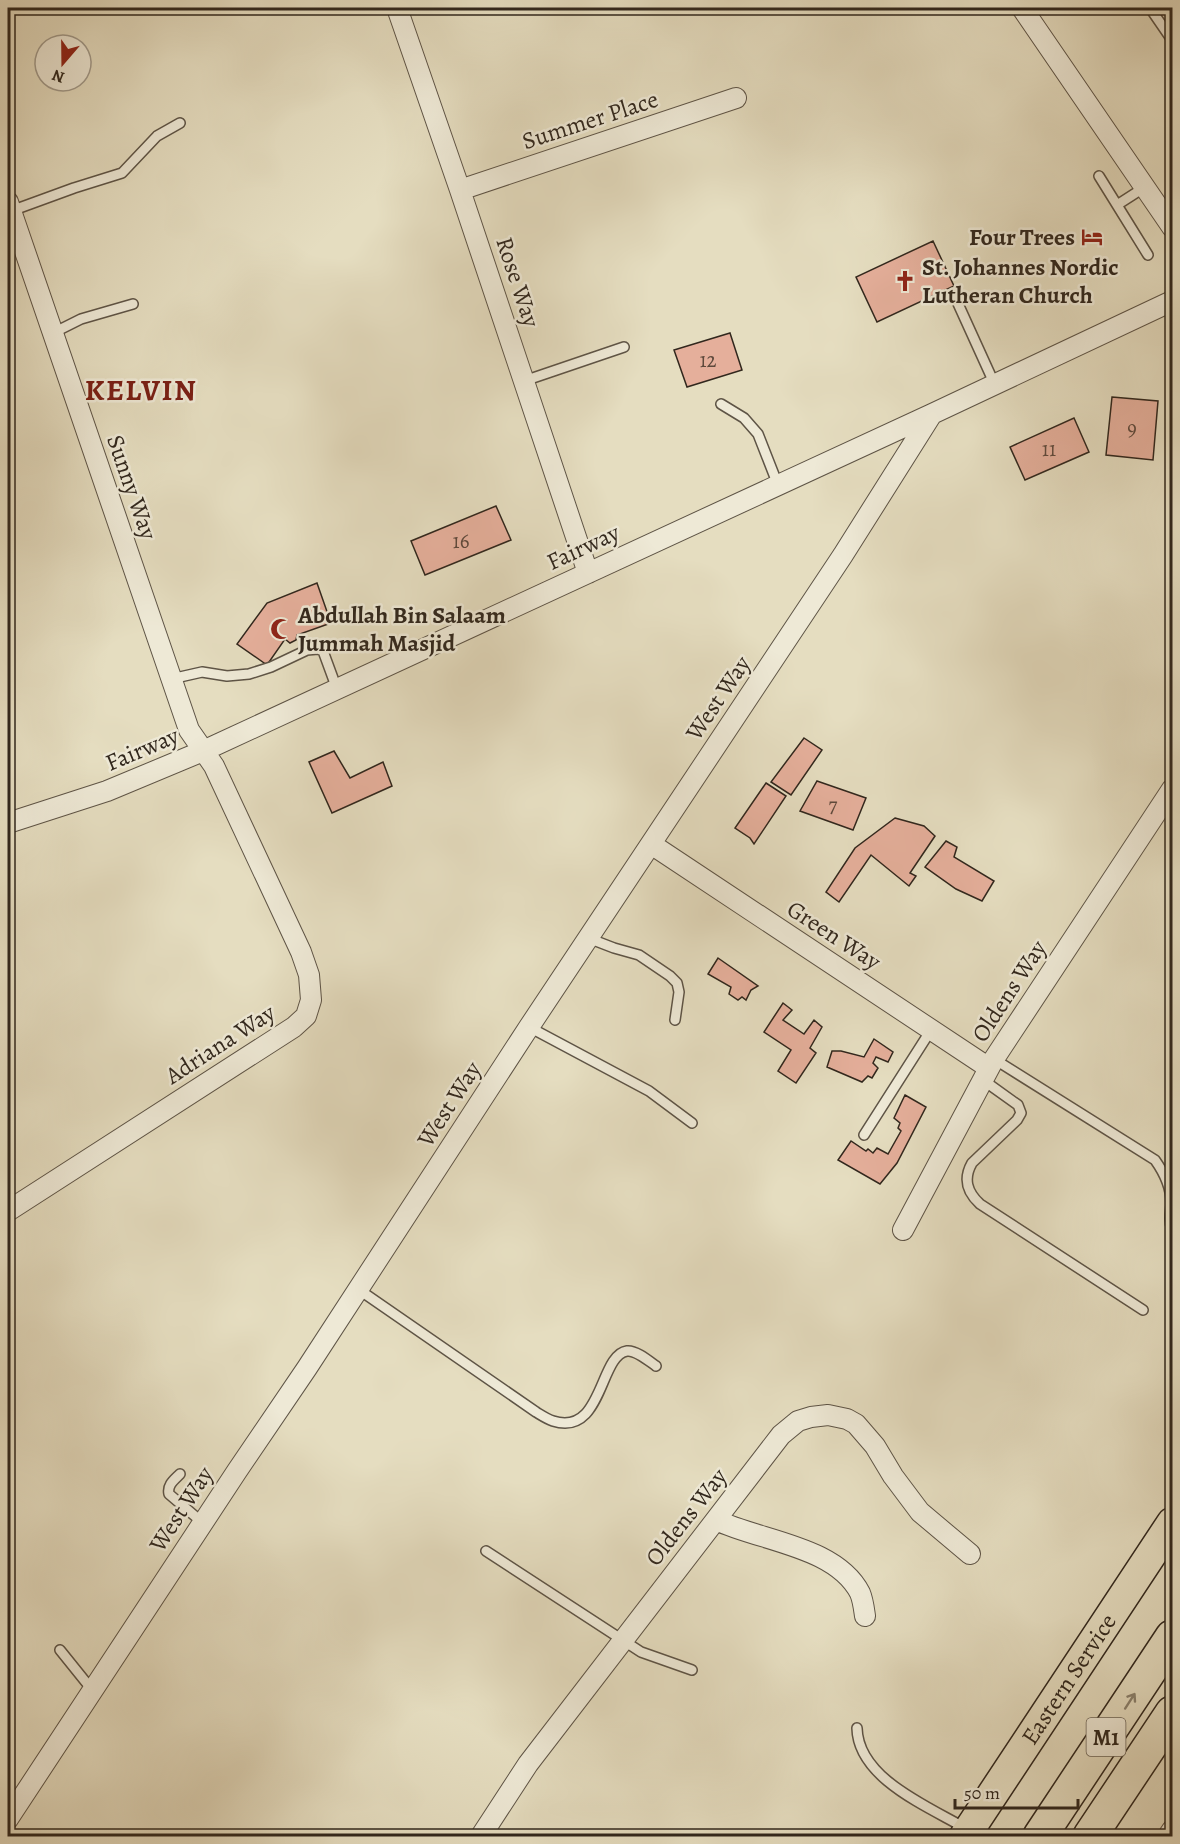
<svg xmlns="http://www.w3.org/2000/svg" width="1180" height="1844" font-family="Alegreya,serif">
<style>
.building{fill:#e5af9b;stroke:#31271d;stroke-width:1.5}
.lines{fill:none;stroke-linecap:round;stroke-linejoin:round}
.service-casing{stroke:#5e5446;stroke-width:12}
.minor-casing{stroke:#5e5446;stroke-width:22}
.primary-casing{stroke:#31271d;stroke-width:33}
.motorway-casing{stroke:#31271d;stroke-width:36}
.service{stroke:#eee9d6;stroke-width:9}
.minor{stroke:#eee9d6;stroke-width:20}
.primary{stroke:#e5ddc0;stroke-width:30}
.motorway{stroke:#e5ddc0;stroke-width:33}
.oneway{stroke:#8b826e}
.labels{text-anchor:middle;stroke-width:5;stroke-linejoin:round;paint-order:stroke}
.number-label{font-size:21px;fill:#5e493c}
.shield{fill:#eee9d6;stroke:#6a6154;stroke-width:1.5}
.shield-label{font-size:22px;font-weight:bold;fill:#31271d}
.street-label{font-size:24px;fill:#31271d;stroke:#eee9d6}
.poi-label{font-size:24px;font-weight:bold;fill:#31271d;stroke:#eee9d6;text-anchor:start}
.district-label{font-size:30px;font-weight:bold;letter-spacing:1.5px;fill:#7a1f14;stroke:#eee9d6}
</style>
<rect width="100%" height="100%" fill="#e5ddc0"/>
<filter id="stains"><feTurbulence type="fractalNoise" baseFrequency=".00333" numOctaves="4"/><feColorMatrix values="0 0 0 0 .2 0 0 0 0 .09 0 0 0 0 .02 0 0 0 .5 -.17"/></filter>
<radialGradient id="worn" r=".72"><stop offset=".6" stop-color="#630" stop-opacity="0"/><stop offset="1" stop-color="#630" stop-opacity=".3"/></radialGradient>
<path class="building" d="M933,241l21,45 -77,36 -21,-45z
M730,333l12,37 -55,17 -13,-37z
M1112,397l46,4 -5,59 -47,-5z
M1074,418l15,34 -64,28 -15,-33z
M496,506l15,34 -86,35 -14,-34z
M317,583l14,40 -34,12 -1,5 -6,3 -5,-4 -18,26 -30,-21 30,-41z
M804,738l18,12 -31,45 -20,-13z
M334,751l16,27 33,-16 9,24 -60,27 -23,-51z
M817,781l49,17 -13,32 -53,-19z
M766,783l20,13 -32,48 -4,-6 -15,-10z
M895,818l29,8 11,10 -25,37 6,3 -7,10 -38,-31 -32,47 -13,-10 29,-44z
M946,841l11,6 -3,10 40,24 -12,20 -26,-12 -31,-22z
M718,958l40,28 -7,4 -5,10 -4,-3 -4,3 -9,-6 2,-7 -23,-13z
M783,1003l9,7 -9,10 21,14 10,-14 8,7 -12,21 6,5 -20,30 -18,-12 13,-21 -27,-18z
M874,1039l19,13 -5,10 -12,-5 -3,6 5,5 -6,10 -4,-2 -6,6 -35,-15 5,-16h9l23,6z
M905,1095l21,12 -29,56 -17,21 -42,-24 13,-19 15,10 2,-2 5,4 4,-5 11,6 13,-23 -3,-3 2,-5 -6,-5z"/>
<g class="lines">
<defs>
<path id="service" d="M1150,8l22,32
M1099,176l18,29 28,-18
M1117,205l31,50
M11,211l63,-23 48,-15 35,-37 23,-13
M955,297l40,88
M53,333l28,-14 52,-15
M524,381l100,-34
M721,404l23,14 14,16 20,51
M171,679l31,-7 25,4 22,-2 22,-7 36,-17 11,-1 5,2 14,38
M588,938l26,10 25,7 31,21 7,7 2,9 -4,28
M529,1027l120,64 43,32
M994,1059l161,101c10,14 17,29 16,46 -1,9 -2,15 1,24
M983,1080l35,25 3,8 -4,7 -45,43c-9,16 -5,29 8,41l163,106
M864,1135l67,-105
M358,1289l178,123c5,3 11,7 17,9 50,16 46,-66 74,-70 9,-1 22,10 29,15
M180,1474c-6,6 -13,11 -11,20l34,29
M486,1551l155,101 51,18
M60,1650l33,41
M857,1728c1,50 70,78 108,100"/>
<path id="minor" d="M397,8l63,182 128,383
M1022,8l150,219
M460,190l276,-92
M8,202l181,528 25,36 87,186 8,23 2,25 -5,16 -12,11 -286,184
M8,823l99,-32 96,-40 729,-337 240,-113
M651,844l338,224
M903,1230l91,-171 178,-270
M716,1520c44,21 120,26 144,73 3,7 4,16 5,23
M8,1819l229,-348 70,-103 222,-341 314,-472 89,-141
M481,1836l47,-72 253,-329 17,-14 13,-4 17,-2 19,4 9,5 19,22 18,30 27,36 50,42
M1168,1836l4,-6"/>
<g id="primary">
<path id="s1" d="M965,1836l207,-313"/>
</g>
<path id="motorway" d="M1040,1836l132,-199
M1090,1836l82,-123"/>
</defs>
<use href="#service" class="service-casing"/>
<use href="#minor" class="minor-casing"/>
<use href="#primary" class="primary-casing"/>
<use href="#motorway" class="motorway-casing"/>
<use href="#service" class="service"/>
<use href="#minor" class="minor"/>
<use href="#primary" class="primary"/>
<use href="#motorway" class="motorway"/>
</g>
<defs><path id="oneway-shaft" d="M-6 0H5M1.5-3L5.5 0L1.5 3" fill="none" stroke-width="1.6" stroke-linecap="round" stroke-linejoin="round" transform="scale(1.5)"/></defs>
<use class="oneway" href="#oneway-shaft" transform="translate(1130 1701) rotate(-57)"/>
<defs>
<symbol id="hotel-bare" viewBox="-9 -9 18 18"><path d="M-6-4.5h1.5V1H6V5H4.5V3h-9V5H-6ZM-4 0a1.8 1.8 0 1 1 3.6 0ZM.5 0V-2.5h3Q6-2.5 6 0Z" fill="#8f2418" stroke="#eee9d6" stroke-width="2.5" paint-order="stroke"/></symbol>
<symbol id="church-bare" viewBox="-9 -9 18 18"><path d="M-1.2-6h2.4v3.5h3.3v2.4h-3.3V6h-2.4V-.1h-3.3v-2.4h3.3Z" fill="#8f2418" stroke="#eee9d6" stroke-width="2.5" paint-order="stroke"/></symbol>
<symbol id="mosque-bare" viewBox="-9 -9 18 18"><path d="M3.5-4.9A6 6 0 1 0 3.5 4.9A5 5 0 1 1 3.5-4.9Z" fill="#8f2418" stroke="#eee9d6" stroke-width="2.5" paint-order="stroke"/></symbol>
</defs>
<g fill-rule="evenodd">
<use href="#hotel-bare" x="1077" y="222" width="30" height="30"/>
<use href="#church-bare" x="890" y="266" width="30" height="30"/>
<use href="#mosque-bare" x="266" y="614" width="30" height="30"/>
</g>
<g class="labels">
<g class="number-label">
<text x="708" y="367">12</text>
<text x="1132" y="435">9</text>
<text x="1049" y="456">11</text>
<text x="461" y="548">16</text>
<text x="833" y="812">7</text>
</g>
<rect class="shield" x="1086.5" y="1718" width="39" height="38" rx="4.5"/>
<g class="shield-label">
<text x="1106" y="1745">M1</text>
</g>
<g class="street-label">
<text transform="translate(590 120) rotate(-18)" y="8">Summer Place</text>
<text transform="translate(518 282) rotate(72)" y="8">Rose Way</text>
<text transform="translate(132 487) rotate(71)" y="8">Sunny Way</text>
<text transform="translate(583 547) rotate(-25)" y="8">Fairway</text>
<text transform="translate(718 698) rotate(-56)" y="8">West Way</text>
<text transform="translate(142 749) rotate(-23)" y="8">Fairway</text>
<text transform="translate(834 935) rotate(33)" y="8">Green Way</text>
<text transform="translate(1009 991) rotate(-57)" y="8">Oldens Way</text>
<text transform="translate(220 1044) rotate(-33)" y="8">Adriana Way</text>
<text transform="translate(449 1104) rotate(-57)" y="8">West Way</text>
<text transform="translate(181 1509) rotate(-57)" y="8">West Way</text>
<text transform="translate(686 1517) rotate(-52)" y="8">Oldens Way</text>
<text dy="8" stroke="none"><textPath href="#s1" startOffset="188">Eastern Service</textPath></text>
</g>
<g class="poi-label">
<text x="1075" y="245" text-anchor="end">Four Trees</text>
<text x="922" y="275">St. Johannes Nordic<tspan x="922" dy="28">Lutheran Church</tspan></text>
<text x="298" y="623">Abdullah Bin Salaam<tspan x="298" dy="28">Jummah Masjid</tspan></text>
</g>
<g class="district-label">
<text x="141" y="400">KELVIN</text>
</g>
</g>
<rect width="1180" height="1844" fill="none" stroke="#e5ddc0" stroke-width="30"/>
<rect x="9" y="9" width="1162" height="1826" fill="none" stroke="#31271d" stroke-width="3"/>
<rect x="15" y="15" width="1150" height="1814" fill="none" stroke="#31271d" stroke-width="1.5"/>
<g transform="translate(63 63) rotate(200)"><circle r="28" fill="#eee9d6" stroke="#a29b8c" stroke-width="1.5"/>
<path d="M0-4.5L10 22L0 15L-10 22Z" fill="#8f2418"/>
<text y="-9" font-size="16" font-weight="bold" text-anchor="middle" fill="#31271d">N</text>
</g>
<path d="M955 1799v9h123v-9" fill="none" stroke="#31271d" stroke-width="3"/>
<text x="964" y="1799" font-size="18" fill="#31271d" stroke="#eee9d6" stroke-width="4.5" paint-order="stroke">50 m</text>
<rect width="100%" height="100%" filter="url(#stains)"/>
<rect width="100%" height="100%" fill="url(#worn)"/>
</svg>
